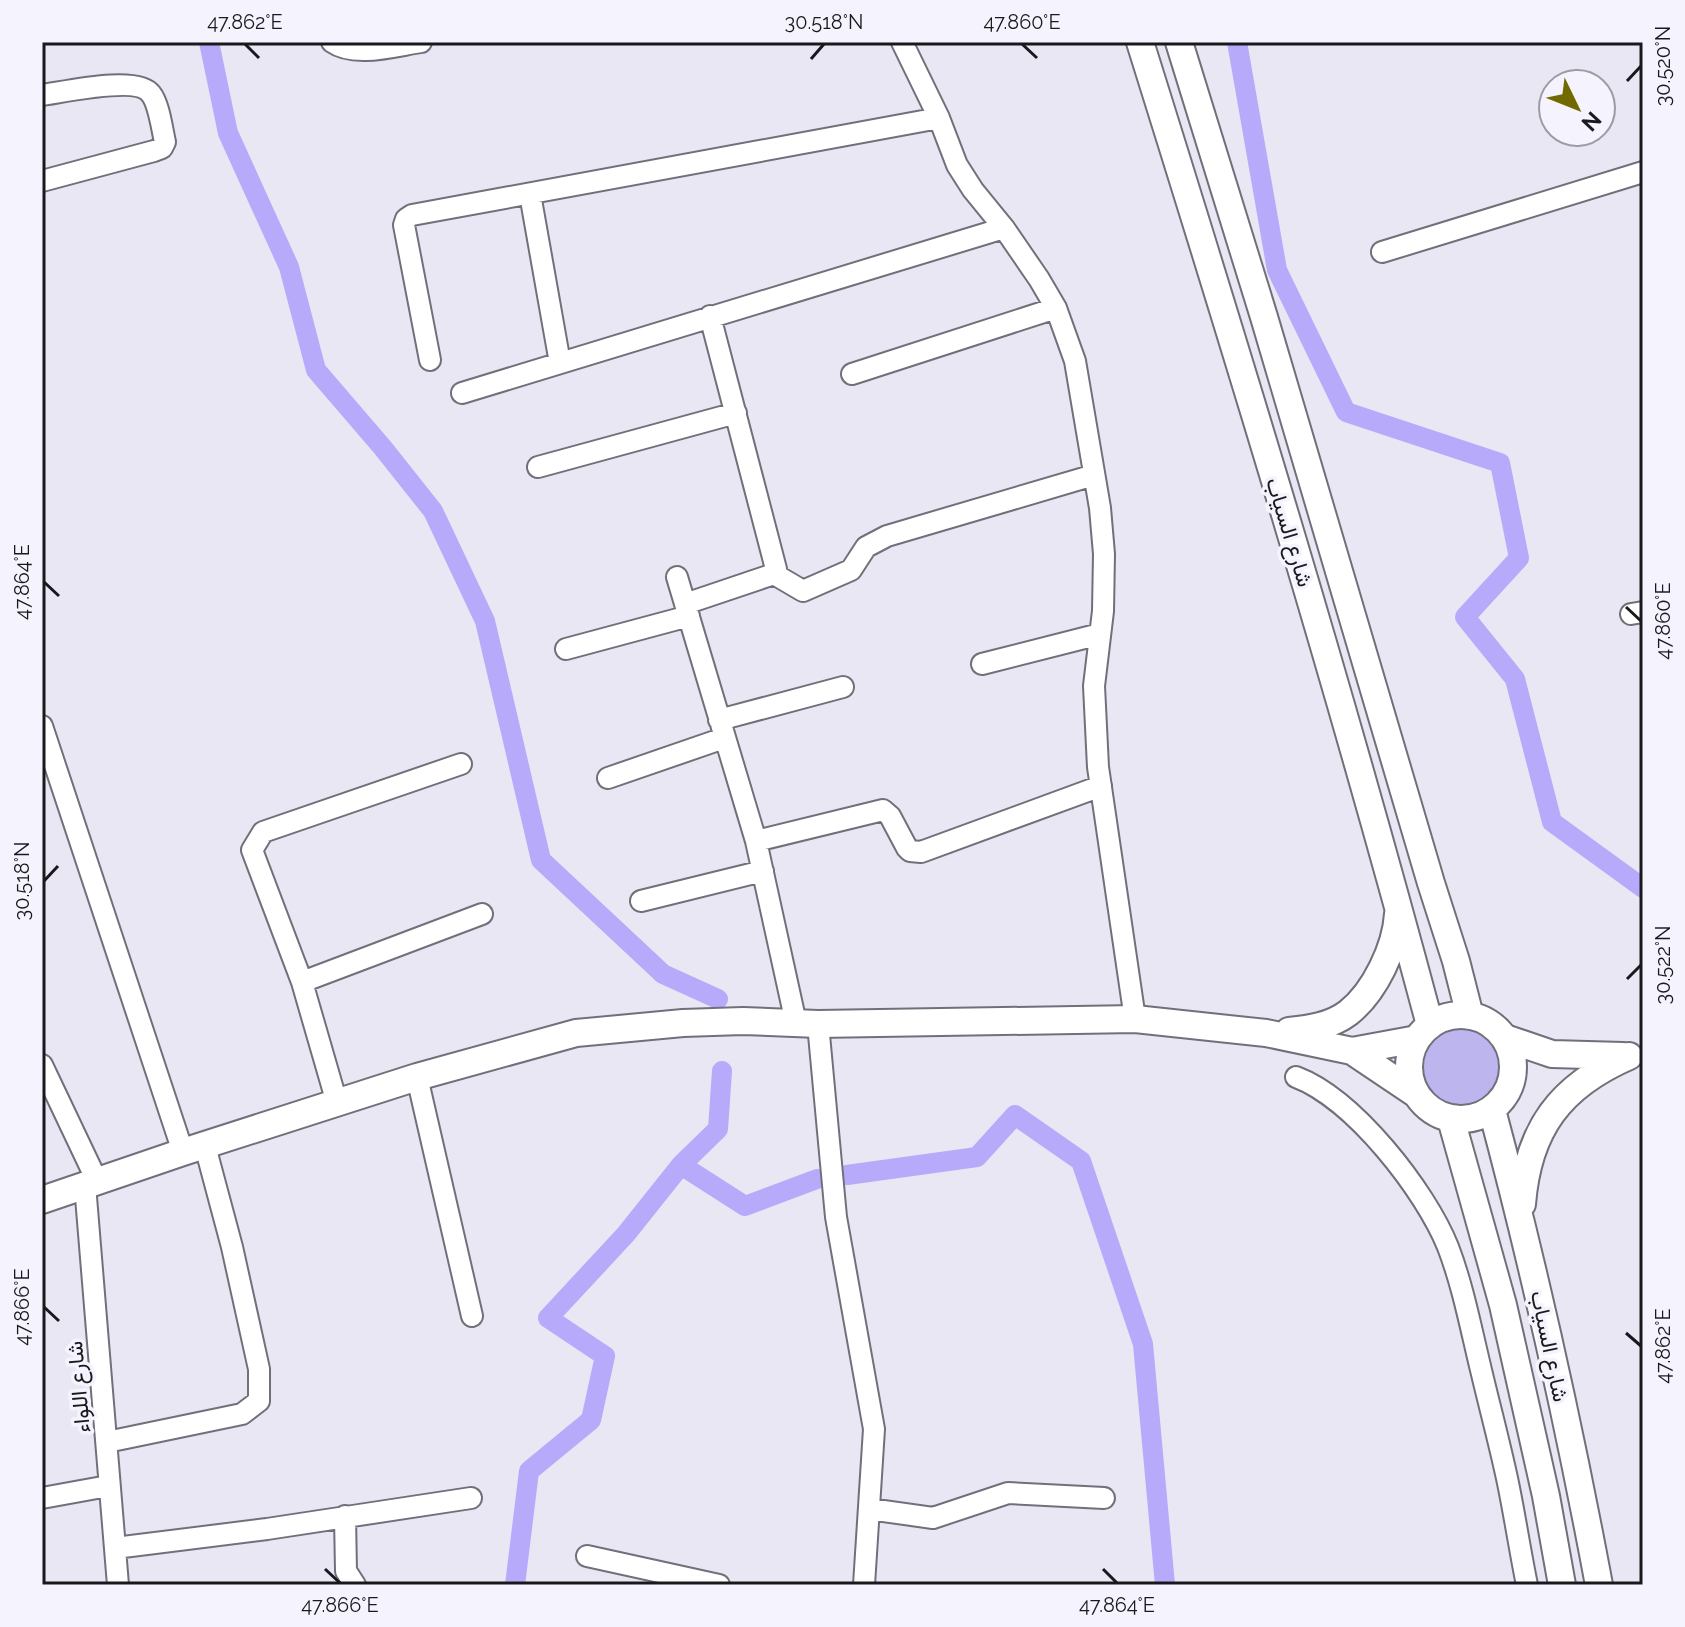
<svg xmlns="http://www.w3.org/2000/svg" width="1685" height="1627" font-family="Raleway,Vazirmatn,sans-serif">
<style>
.green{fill:#bdb5ed}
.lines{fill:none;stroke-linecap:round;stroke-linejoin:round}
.canal{stroke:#b7aafa;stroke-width:20}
.minor-casing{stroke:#71707a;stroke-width:24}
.major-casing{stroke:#71707a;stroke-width:30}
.minor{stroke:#fff;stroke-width:20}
.major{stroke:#fff;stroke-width:26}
.ticks{fill:none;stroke:#19191d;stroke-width:3}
.labels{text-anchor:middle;stroke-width:7;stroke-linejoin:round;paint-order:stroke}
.street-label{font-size:22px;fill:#19191d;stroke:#f5f4fe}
.neatline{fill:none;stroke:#19191d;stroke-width:3}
.ticks-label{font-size:20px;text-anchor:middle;fill:#19191d}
</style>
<rect width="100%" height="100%" fill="#e8e7f3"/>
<path class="green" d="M1418 1068a42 42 0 1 1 84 0a42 42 0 1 1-84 0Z"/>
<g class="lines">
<path class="canal" d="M209,42l19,91 61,134 27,103 67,78 50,63 52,110 56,239 122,114 55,25
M1237,42l40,228 69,142 154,51 19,95 -54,59 50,62 37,143 91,66
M681,1165l64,41 72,-27
M847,1175l130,-18 38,-42 66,46 62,183 22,241
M515,1585l14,-114 62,-51 14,-64 -57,-38 78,-84 55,-69 37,-36 4,-58"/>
<defs>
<path id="minor" d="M332,42c23,16 62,4 89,0
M902,42l37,76 18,47 16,25 31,38 35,51 17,29 19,53 25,147 4,46 -1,57 -9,75 4,81 37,252
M42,95c22,-3 96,-20 109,-1 8,10 11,35 14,48l-3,6 -8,3 -112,30
M530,194l30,169
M1382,252l261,-80
M430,360l-26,-135 2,-6 6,-4 527,-97
M852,374l204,-66
M462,393l542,-165
M538,467l198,-54
M774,574l29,17 48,-21 15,-23 21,-11 207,-61
M677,577l79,264 40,182
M685,604l89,-30 2,-5 -66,-253
M1631,614l12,-2
M566,649l123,-33
M982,664l118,-30
M719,720l124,-33
M42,726l141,426
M608,778l116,-40
M756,841l127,-31 7,6 17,32 3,3 11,1 180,-66
M641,901l122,-30
M302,982l180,-68
M818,1024l18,193 38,212 -10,156
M42,1065l55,116
M417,1077l55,239
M1296,1077c58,22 129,113 152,170 15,39 23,82 33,123 9,38 19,75 27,113 7,34 12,68 19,102
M337,1103l-35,-121 -50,-132 11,-18 198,-68
M85,1185l33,400
M107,1442l135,-28 17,-13v-32l-27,-122 -27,-101
M42,1498l66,-12
M869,1509l64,9 75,-25 96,5
M345,1516l1,55 9,14
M115,1548l152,-19 204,-31
M587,1556l132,29"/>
<path id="major" d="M1140,42c102,326 202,653 290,983
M1179,42l85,275 167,566 25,78 14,55
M1409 1067a52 52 0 1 1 104 0a52 52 0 1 1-104 0Z
M1289,1031c20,-2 42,-5 59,-18 27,-21 48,-66 50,-99
M1505,1038l47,16 71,2
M1352,1051l64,43
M1492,1110c42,157 77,315 107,475
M1451,1119l52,186 43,191 16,89
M42,1200l141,-48 234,-75 159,-44 107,-10 60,-2 75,3 317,-5 131,14 86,18 65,-12
M1522,1204c6,-75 38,-118 107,-148"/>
</defs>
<use href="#minor" class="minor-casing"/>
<use href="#major" class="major-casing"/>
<use href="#minor" class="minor"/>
<use href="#major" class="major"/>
</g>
<path class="ticks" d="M245,44l14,14M1022,44l15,14M811,59l13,-15M1627,81l14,-15M44,582l15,14M1626,607l15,14M44,881l14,-15M1627,979l14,-14M44,1307l15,14M1626,1333l15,13M325,1569l15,14M1103,1569l14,14"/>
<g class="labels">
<g class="street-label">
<text transform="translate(1290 532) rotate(73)" y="8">شارع السياب</text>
<text transform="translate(1550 1346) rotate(78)" y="8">شارع السياب</text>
<text transform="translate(78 1387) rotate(-95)" y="8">شارع اللواء</text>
</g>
</g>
<rect width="1685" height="1627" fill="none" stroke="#f5f4fe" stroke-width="88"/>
<g transform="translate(1577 108) rotate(133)"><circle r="38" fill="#f5f4fe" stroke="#9d9ca4" stroke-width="2"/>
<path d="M0-6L14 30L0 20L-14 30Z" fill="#726901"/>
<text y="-12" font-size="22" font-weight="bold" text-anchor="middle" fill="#19191d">N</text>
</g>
<rect x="44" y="44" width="1597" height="1539" class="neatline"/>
<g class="ticks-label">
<text x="245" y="29">47.862°E</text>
<text x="824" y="29">30.518°N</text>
<text x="1022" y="29">47.860°E</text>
<text transform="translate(1663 66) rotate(-90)" y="7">30.520°N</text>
<text transform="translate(22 582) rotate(-90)" y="7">47.864°E</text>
<text transform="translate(1663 621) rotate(-90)" y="7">47.860°E</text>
<text transform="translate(22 881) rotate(-90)" y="7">30.518°N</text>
<text transform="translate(1663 965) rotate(-90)" y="7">30.522°N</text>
<text transform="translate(22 1307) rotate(-90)" y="7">47.866°E</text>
<text transform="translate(1663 1346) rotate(-90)" y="7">47.862°E</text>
<text x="340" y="1612">47.866°E</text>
<text x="1117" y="1612">47.864°E</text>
</g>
</svg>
